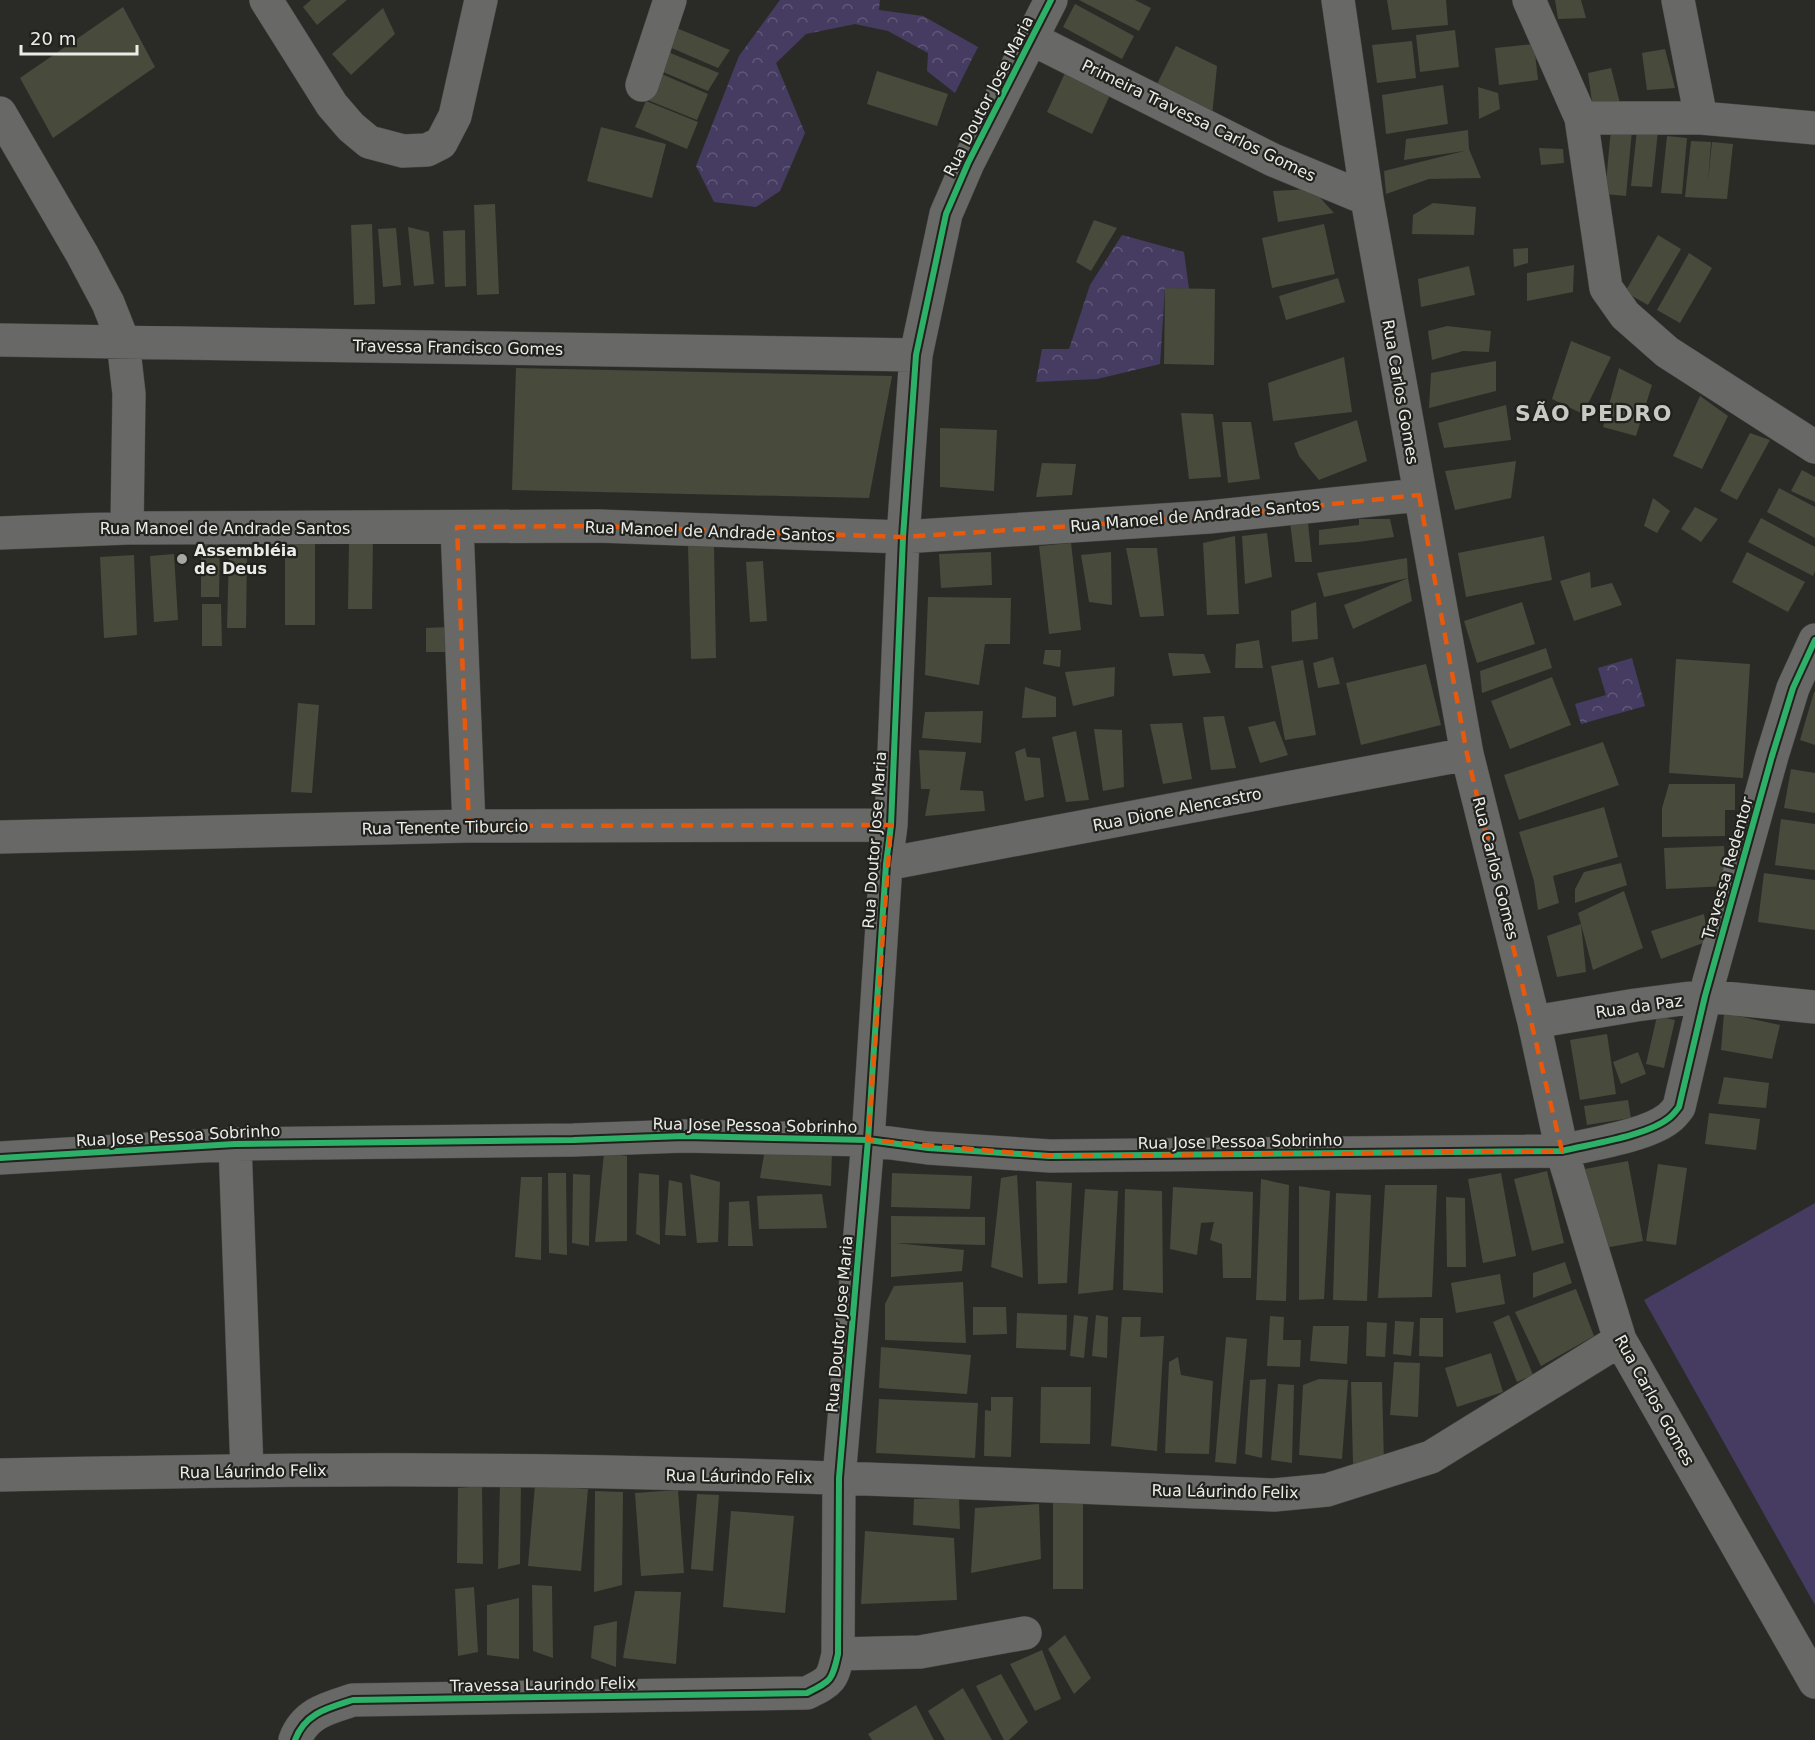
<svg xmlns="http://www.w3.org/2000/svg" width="1815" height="1740" font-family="'DejaVu Sans',sans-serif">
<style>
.forest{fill:url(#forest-crowns)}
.pitch{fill:#463c62}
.building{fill:#484a3c}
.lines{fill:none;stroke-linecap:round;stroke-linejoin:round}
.minor-casing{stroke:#464644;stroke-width:34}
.minor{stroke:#686866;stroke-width:33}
.cycleway-casing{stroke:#21221d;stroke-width:10}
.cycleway{stroke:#2db169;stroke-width:6}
.marked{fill:none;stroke:#e8590c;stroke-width:4.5;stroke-dasharray:12 8;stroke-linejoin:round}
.poi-dot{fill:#a7a8a4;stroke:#21221d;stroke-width:2}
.labels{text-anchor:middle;stroke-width:4.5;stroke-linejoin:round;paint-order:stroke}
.street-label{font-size:16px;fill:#ebece8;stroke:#21221d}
.poi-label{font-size:16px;font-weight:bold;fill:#ebece8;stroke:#21221d;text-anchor:start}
.district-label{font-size:22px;font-weight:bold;letter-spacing:1.5px;fill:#c8c9c2;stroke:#21221d}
</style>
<defs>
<pattern id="forest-crowns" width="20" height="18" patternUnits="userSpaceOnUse" patternTransform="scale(1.5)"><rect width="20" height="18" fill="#463c62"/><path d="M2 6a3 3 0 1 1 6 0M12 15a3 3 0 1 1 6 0" fill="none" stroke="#615878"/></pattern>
</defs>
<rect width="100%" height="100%" fill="#2a2b27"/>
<path class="forest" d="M780,0h100l-1,10 44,6 55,31 -23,46 -28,-22 1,-18 -40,-22 -33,-7 -49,10 -30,29 29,70 -25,58 -24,16 -42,-5 -18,-36 43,-110z
M1122,235l62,17 5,37 -24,-1 -5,76 -63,15 -61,3 6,-33h27l21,-64z
M1632,658l13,48 -64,18 -6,-20 31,-9 -8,-27z"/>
<path class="pitch" d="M1815,1203v402l-171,-305z"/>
<path class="building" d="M311,0h36l-30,25 -14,-18z
M1079,0h56l16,8 -12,23z
M1387,0h59l2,25 -56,5z
M1555,0h26l5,18 -28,1z
M1075,4l59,32 -12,23 -59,-32z
M123,7l32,60 -102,71 -33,-60z
M383,8l12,26 -44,41 -19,-21z
M674,27l56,23 -12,18 -51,-22z
M1455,30l4,37 -39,5 -4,-37z
M1412,41l4,37 -39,5 -5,-38z
M1534,44l4,36 -39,5 -4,-37z
M1176,46l41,20 -5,50 -57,-28z
M1665,49l10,39 -28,2 -5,-37z
M663,50l56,23 -11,18 -52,-22z
M1611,68l10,39 -28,2 -5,-36z
M877,71l71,23 -11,32 -70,-22z
M657,72l51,22 -11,26 -52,-21z
M1065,73l45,22 -18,39 -45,-22z
M1443,85l5,39 -62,10 -4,-39z
M1478,87l20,6 2,16 -21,10z
M646,101l52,21 -11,27 -52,-22z
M601,127l65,17 -14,54 -65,-17z
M1611,128l21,2 -6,66 -21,-2z
M1468,130l1,19 12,29 -52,1 -43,15 -2,-23 80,-20 -60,9 2,-21z
M1637,130l21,1 -6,56 -21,-1z
M1667,136l20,2 -5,56 -21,-1z
M1691,141l20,1 -3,39 4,-39 21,2 -6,55 -42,-2z
M1539,148l24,1 1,14 -23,2z
M1312,189l22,24 -56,9 -5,-31z
M1433,203l43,4 -2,28 -62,-1 1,-19z
M495,204l4,90 -22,1 -3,-90z
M1094,220l23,8 -26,43 -15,-9z
M372,224l3,80 -21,1 -3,-80z
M1324,224l11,50 -63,14 -10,-50z
M408,227l21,5 5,52 -20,2z
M396,228l5,57 -18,2 -5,-58z
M465,230l1,56 -21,1 -2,-56z
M1658,235l23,14 -33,56 -23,-13z
M1528,248v15l-14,4 -1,-18z
M1689,253l23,15 -32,55 -23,-13z
M1574,265l-1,27 -46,9v-28z
M1469,266l6,29 -54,12 -3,-28z
M1338,278l7,24 -59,18 -7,-24z
M1165,288l50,1 -1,76 -50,-1z
M1447,326l44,5 -2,21 -26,-1 -31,9 -4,-29z
M1571,341l40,16 -28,57 -31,-15z
M1344,357l8,55 -79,9 -5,-38z
M1496,361v30l-67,17 2,-35z
M516,368l376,8 -23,122 -357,-8z
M1619,368l33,17 -16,51 -33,-9z
M1700,396l28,20 -26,53 -29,-13z
M1506,405l5,35 -67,8 -6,-25z
M1181,413l32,1 8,63 -32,2z
M1357,420l10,41 -48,19 -20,-24 -5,-13z
M1222,422h29l9,57 -32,4z
M940,428l57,2 -3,61 -54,-4z
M1750,433l20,7 -33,60 -17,-9z
M1516,461l-5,37 -56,12 -10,-39z
M1042,463l34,1 -4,31 -36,2z
M1802,470l13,7v25l-24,-11z
M1779,488l36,19v31l-48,-26z
M1653,498l17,13 -13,22 -13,-7z
M1695,507l23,12 -17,23 -20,-13z
M1761,518l54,29v24l-2,5 -65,-34z
M1359,519h31l4,18 -36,5 -39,3v-15l40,-5z
M1290,522l18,1 4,39h-17z
M1267,533l5,44 -27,7 -3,-48z
M1235,536l4,78 -32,1 -4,-72z
M1544,536l8,44 -86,17 -8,-44z
M285,537h30v88h-30z
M201,539h19l-1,58h-18z
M349,539h24l-1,70h-24z
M1071,543l10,87 -32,4 -10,-88z
M688,546h26l2,112 -25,1z
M1126,548h31l7,68 -24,1z
M991,552l1,33 -51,3 -2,-34z
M1111,552l1,53 -23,-3 -8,-47z
M1747,552l58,30 -17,30 -56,-30z
M229,553h18l-1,75h-19z
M174,554l4,66 -24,2 -4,-66z
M134,555l3,80 -33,3 -4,-81z
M1407,558l1,20 -84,19 -7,-24z
M763,561l4,60 -17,1 -4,-60z
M1590,572l1,16 21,-5 10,22 -48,16 -14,-40z
M1408,578l4,23 -59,28 -9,-24z
M928,597l83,1 -1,46h-25l-6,41 -54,-10z
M1316,602l2,37 -26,3 -1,-31z
M1522,602l13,42 -58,19 -13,-42z
M202,604h19l1,42h-20z
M448,627v25h-22v-24z
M1259,640l4,28h-28l1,-24z
M1546,648l6,20 -70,25 -2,-22z
M1045,650h16l-1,17 -17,-3z
M1168,653l36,1 7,19 -38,3z
M1333,657l7,27 -22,4 -5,-25z
M1676,659l74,5 -7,114 -74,-5z
M1303,660l13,75 -31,5 -14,-74z
M1426,664l15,61 -80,20 -15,-62z
M1115,667l-1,29 -41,10 -8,-34z
M1552,677l19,48 -61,24 -19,-48z
M1025,687l31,10v20l-34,1z
M1814,692h1v53l-15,-5z
M298,703l21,2 -7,88 -21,-1z
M983,711l-2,32 -59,-5 3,-26z
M1224,716l12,52 -25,2 -8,-53z
M1275,721l13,34 -28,8 -12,-36z
M1182,723l10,56 -29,5 -13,-60z
M1094,729l28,1 2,57 -21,4z
M1076,731l13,69 -23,2 -14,-65z
M1603,742l16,43 -100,35 -15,-45z
M1025,748l2,9 13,1 4,39 -19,4 -10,-49z
M919,750l47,2 -6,38 23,1 2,20 -60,5 5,-27h-9z
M1791,769l24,4v40l-31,-5z
M1669,784h66v26h-10v26l-63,1v-29z
M1604,807l14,50 -65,19 6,27 -21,7 -4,-29 -15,-49z
M1781,819l34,5v46l-40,-5z
M1724,846l2,40 -60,3 -2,-41z
M1621,863l6,22 -52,18v-14l9,-17z
M1764,873l51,7v50l-57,-8z
M1624,891l19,57 -50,22 -12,-46 5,48 -29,5 -10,-41 34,-12 -3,-11z
M1704,914l4,27 -47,18 -10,-28z
M1724,1013l56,12 -8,34 -51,-9z
M1657,1016l18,4 -11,48 -18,-4z
M1607,1034l9,60 -36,6 -10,-60z
M1638,1052l8,22 -25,10 -8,-22z
M1724,1077l45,6 -3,25 -48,-4z
M1628,1100l3,18 -44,7 -3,-19z
M1709,1113l51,6 -4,31 -51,-6z
M765,1149l67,2 -1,35 -71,-8z
M604,1153l23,3v85l-32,1z
M1628,1161l15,80 -44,8 -14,-80z
M1658,1164l29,4 -11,77 -30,-4z
M1547,1171l17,72 -32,8 -18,-72z
M548,1173h18l1,82 -18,-2z
M639,1173l20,2 1,70 -24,-11z
M892,1173l80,3 -2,33 -79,-2z
M1501,1173l15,83 -33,7 -15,-84z
M573,1174l17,1 -1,71 -17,-3z
M690,1174l30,8 -2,60 -21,1z
M1017,1175l6,103 -32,-11 10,-89z
M521,1177h21l-1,83 -26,-3z
M1261,1179l28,6 -3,116 -30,-1z
M669,1180l13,3 4,53 -21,-1z
M1036,1181l36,2 -5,100 -29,1z
M1385,1185h52l-5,112 -54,1z
M1299,1186l31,5 -6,108 -25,1z
M1173,1187l80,5 -2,86h-28l-1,-34 -12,-4 4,-18 -13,1 -4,32 -27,-6z
M1085,1189l33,2 -5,99 -35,4z
M1125,1189l37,2 1,102 -40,-3z
M1336,1193l35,2 -4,106 -34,-1z
M822,1194l5,34 -68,1 -2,-33z
M1446,1197l19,1 1,69h-19z
M749,1201l4,45h-25l1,-44z
M891,1216l94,1v28l-90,-2 69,7 -2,21 -71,6z
M1565,1262l7,21 -39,15v-25z
M1500,1274l5,30 -49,9 -5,-30z
M963,1282l3,61 -81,-3v-36l9,-18z
M1576,1289l18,47 -53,30 -26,-54z
M973,1307h33l1,27 -34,1z
M1017,1313l50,2 -1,35 -50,-2z
M1074,1315l14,2 -4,41 -14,-2z
M1096,1315l12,2 -1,41 -15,-2z
M1509,1315l24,60 -16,7 -24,-60z
M1270,1316l14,1 -1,23h18l-1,27 -33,-1z
M1122,1317h19l-1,20 24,-1 -7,115 -46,-5z
M1420,1318h23v39l-24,-1z
M1395,1321l19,1 -3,34 -18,-2z
M1367,1322l20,1 -2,34 -19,-1z
M1313,1326h36l-2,38 -37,-3z
M1226,1337l21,2 -11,125 -21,-2z
M881,1347l90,8 -4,39 -88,-6z
M1491,1353l12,39 -46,15 -12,-39z
M1178,1357l3,18 32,6 -4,73 -44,-1 4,-91z
M1394,1362l26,1 -2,54 -28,-2z
M1266,1379l-4,79 -17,-4 5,-74z
M1319,1379l29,1 -6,79 -43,-4 4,-70z
M1351,1382h31l2,82h-31z
M1278,1384l16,1 -2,78 -21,-3z
M1041,1387h50l-1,57 -50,-1z
M991,1397h22l-2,60 -27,-1 1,-46 6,1z
M879,1399l99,4 -3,55 -99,-5z
M521,1481l-1,83 -22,5 2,-86z
M535,1485l53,4 -7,82 -53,-5z
M482,1486l1,78 -26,-1 1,-75z
M678,1490l6,83 -43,3 -6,-83z
M595,1491l28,1 -1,93 -28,7z
M697,1494l22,1 -6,76 -22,-2z
M959,1498l1,31 -47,-4 1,-26z
M1053,1499h30v90h-30z
M1039,1504l2,55 -70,14 4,-65z
M731,1511l63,5 -9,97 -62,-6z
M865,1531l89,7 3,62 -96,4z
M532,1585l20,1 1,72 -20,-7z
M474,1587l4,65 -20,4 -3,-67z
M635,1591l46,1 -5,72 -53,-6z
M519,1598v61l-32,-4v-50z
M617,1621l-1,46 -25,-9 3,-32z
M1065,1635l26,43 -17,16 -26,-45z
M1042,1650l19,49 -26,12 -25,-47z
M1001,1674l27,48 -19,18h-5l-28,-54z
M963,1688l29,52h-47l-17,-29z
M916,1705l18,35h-62l-4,-6z"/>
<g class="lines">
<defs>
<path id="minor" d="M266,0l66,105 19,22 18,15 34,9 24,-1 14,-7 14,-27 26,-116
M1338,0l29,199 100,555 67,268 28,129 58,189 195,342
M1529,0l52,118 25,170 19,27 42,37 148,95
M1678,0l23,118
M1032,39l241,121 94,39
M642,85l28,-85
M0,113l82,141 26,49 15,38 6,53 -2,134
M1581,118h120l114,10
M0,340l916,15
M457,527l12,299
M0,533l127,-5 471,-2 305,11 306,-20 210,-22
M0,837l469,-11 422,-1
M886,864l581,-110
M1534,1022l102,-17 69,-9 110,11
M235,1144l12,326
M0,1158l235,-14 338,-4 111,-4 184,4 60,8 122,8 512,-5c28,-7 85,-15 107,-33 4,-3 7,-7 10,-11l26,-111 67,-240 21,-68 22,-48
M0,1475c145,-3 290,-6 435,-5 280,1 560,14 839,25l53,-5 104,-33 189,-117
M838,1654l82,-2 105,-19
M295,1740c10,-27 33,-32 58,-40l454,-7c24,-12 25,-12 31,-39l1,-176 29,-338 18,-276 5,-39 12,-288 13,-182 30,-141 22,-51 83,-163"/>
</defs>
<use href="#minor" class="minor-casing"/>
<use href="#minor" class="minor"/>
<defs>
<path id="cycleway" d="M0,1158l235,-14 338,-4 111,-4 184,4 60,8 122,8 512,-5c28,-7 85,-15 107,-33 4,-3 7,-7 10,-11l26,-111 67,-240 21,-68 22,-48
M295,1740c10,-27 33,-32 58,-40l454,-7c24,-12 25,-12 31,-39l1,-176 29,-338 18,-276 5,-39 12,-288 13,-182 30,-141 22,-51 83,-163"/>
</defs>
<use href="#cycleway" class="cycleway-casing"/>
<use href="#cycleway" class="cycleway"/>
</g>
<path class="marked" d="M1419,495l48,259 95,397 -512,5 -182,-16 23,-315 -422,1 -12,-299 141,-1 305,11 306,-20z"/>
<circle class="poi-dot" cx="182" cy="559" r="6"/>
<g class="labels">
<g class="street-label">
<text transform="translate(988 96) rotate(-63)" y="6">Rua Doutor Jose Maria</text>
<text transform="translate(1199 120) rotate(26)" y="6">Primeira Travessa Carlos Gomes</text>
<text transform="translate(458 347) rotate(1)" y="6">Travessa Francisco Gomes</text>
<text transform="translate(1401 392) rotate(80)" y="6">Rua Carlos Gomes</text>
<text transform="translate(1195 515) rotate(-5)" y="6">Rua Manoel de Andrade Santos</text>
<text x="225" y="534">Rua Manoel de Andrade Santos</text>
<text transform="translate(710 531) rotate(2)" y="6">Rua Manoel de Andrade Santos</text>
<text transform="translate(1177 809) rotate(-11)" y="6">Rua Dione Alencastro</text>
<text transform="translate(445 827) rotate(-1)" y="6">Rua Tenente Tiburcio</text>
<text transform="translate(874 840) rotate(-86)" y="6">Rua Doutor Jose Maria</text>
<text transform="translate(1496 868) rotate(76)" y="6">Rua Carlos Gomes</text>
<text transform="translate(1727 868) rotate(-74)" y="6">Travessa Redentor</text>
<text transform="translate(1639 1006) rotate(-8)" y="6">Rua da Paz</text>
<text transform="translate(755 1125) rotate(1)" y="6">Rua Jose Pessoa Sobrinho</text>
<text transform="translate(178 1135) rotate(-3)" y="6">Rua Jose Pessoa Sobrinho</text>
<text transform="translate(1240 1141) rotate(-1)" y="6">Rua Jose Pessoa Sobrinho</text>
<text transform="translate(839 1324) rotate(-85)" y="6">Rua Doutor Jose Maria</text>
<text transform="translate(1655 1400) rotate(61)" y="6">Rua Carlos Gomes</text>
<text transform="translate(253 1471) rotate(-1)" y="6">Rua Láurindo Felix</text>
<text transform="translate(739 1476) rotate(1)" y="6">Rua Láurindo Felix</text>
<text transform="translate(1225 1491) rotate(1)" y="6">Rua Láurindo Felix</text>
<text transform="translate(543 1684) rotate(-1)" y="6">Travessa Laurindo Felix</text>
</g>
<g class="poi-label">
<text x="194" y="556">Assembléia<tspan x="194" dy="18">de Deus</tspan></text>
</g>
<g class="district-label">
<text x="1594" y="421">SÃO PEDRO</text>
</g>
</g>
<path d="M21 45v9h116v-9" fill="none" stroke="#ebece8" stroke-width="3"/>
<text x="30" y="45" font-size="18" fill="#ebece8" stroke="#21221d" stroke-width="4.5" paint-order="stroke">20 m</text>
</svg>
